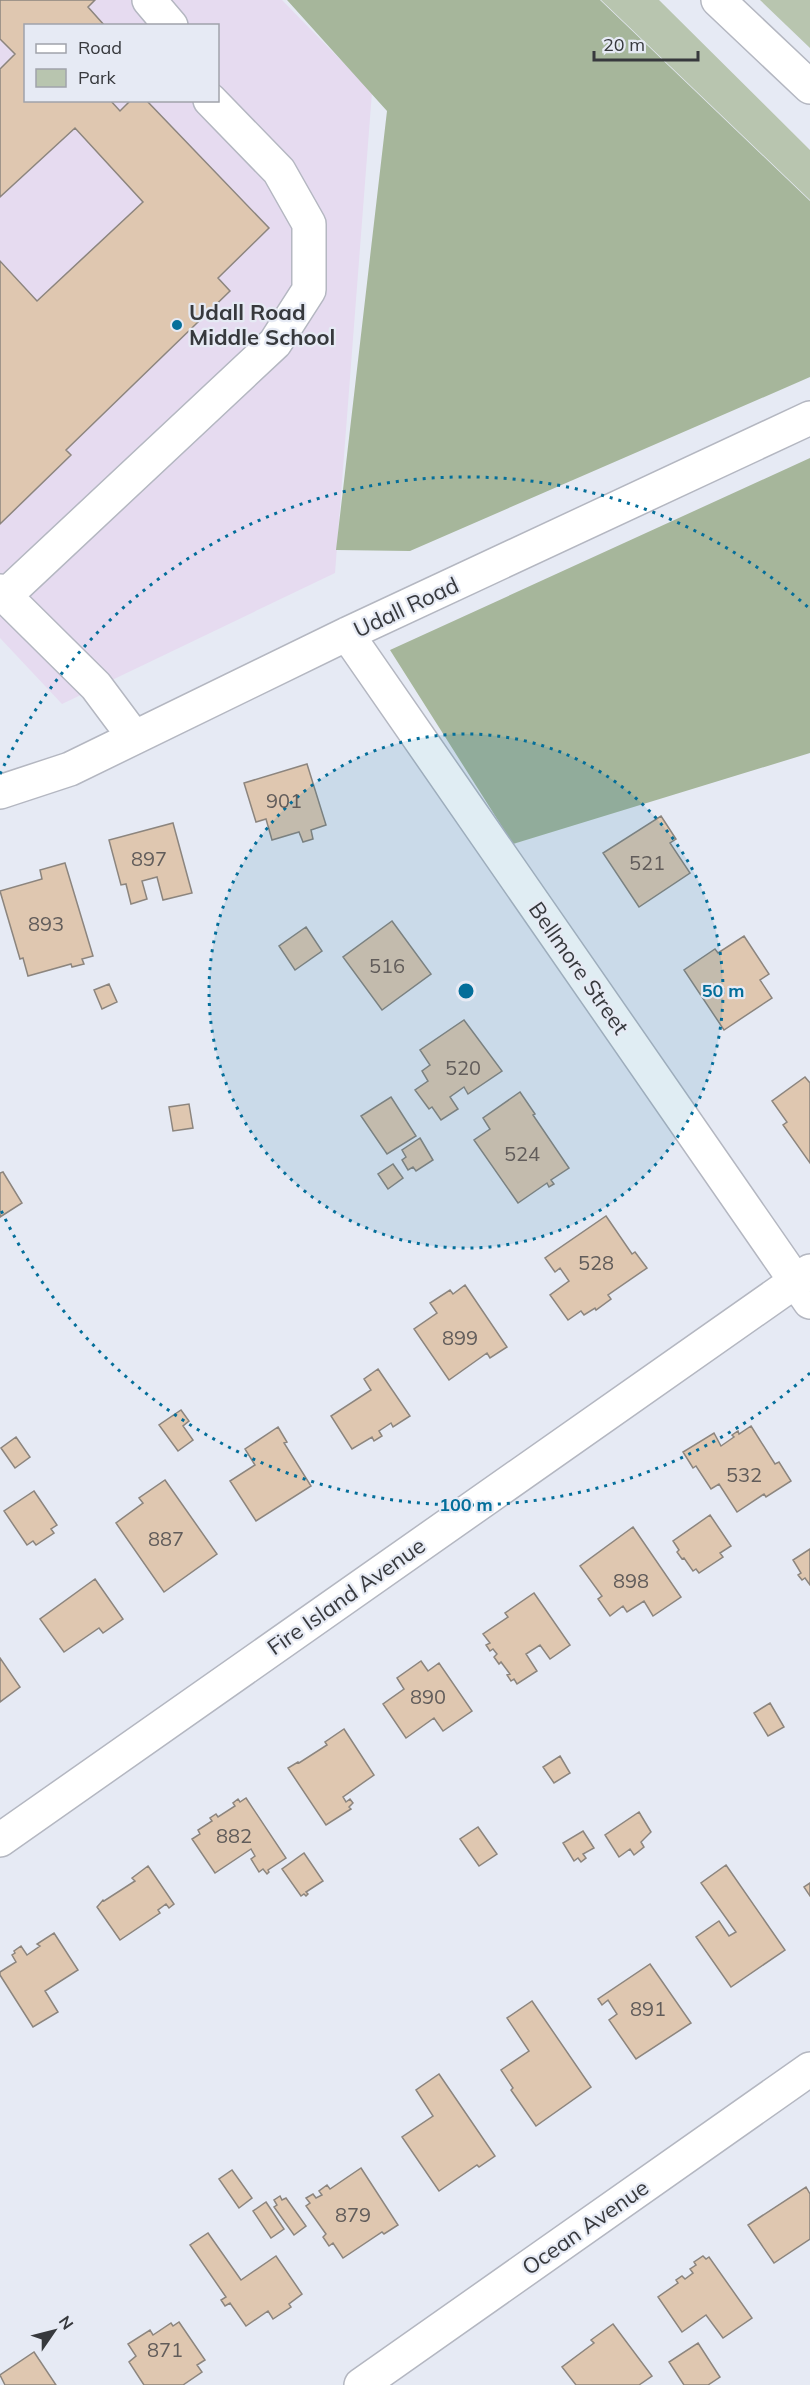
<svg xmlns="http://www.w3.org/2000/svg" width="810" height="2385" font-family="Mulish,sans-serif">
<style>
.education{fill:#e6dbf0;fill-rule:evenodd}
.green{fill:#b8c5af}
.forest{fill:#a6b69b}
.building{fill:#dfc7b0;stroke:#8c857e;stroke-width:1.5}
.lines{fill:none;stroke-linecap:round;stroke-linejoin:round}
.minor-casing{stroke:#b4b7c1;stroke-width:36}
.highway-casing{stroke:#b4b7c1;stroke-width:36}
.minor{stroke:#fff;stroke-width:33}
.highway{stroke:#fff;stroke-width:33}
.ring{fill:none;stroke:#036e9a;stroke-width:3;stroke-dasharray:3 6}
.poi-dot{fill:#036e9a;stroke:#e6eaf4;stroke-width:2}
.labels{text-anchor:middle;stroke-width:4.5;stroke-linejoin:round;paint-order:stroke}
.number-label{font-size:20px;fill:#615c5a}
.poi-label{font-size:22px;font-weight:bold;fill:#37393d;stroke:#e6eaf4;text-anchor:start}
.street-label{font-size:22px;fill:#37393d;stroke:#e6eaf4}
.centre{fill:#036e9a;stroke:#e6eaf4;stroke-width:3}
.ring-label{font-size:18px;text-anchor:middle;font-weight:bold;fill:#036e9a;stroke:#e6eaf4;stroke-width:4.5;stroke-linejoin:round;paint-order:stroke}
</style>
<rect width="100%" height="100%" fill="#e6eaf4"/>
<path class="education" d="M0,0h282l90,92 -37,481 -273,131 -62,-66zM26,26h192v74h-192z"/>
<path class="green" d="M601,0h58l151,150v50z
M760,0h50v48z"/>
<path class="forest" d="M287,0h313l210,201v176l-400,174 -74,-1 51,-439z
M810,458v295l-297,91 -123,-194z"/>
<path class="building" d="M0,0h95l-7,7 17,19h-79v74h84l10,11 11,-11h15l123,128 -51,50 12,13 -164,159 5,5 -71,69v-263l37,40 106,-99 -68,-74 -75,69v-128l15,-15 -15,-15z
M307,764l19,61 -15,5 2,9 -10,3 -4,-10 -27,8 -6,-21 -10,3 -12,-39z
M661,816l15,23 -6,4 20,30 -51,34 -36,-54z
M173,823l19,70 -29,7 -6,-23 -15,4 5,18 -16,5 -5,-20 -5,1 -12,-45z
M65,863l28,93 -11,3 2,5 -12,3 -1,-3 -43,12 -5,-18 -3,1 -20,-68 42,-12 -2,-9z
M392,921l39,53 -49,36 -39,-53z
M306,927l16,24 -27,19 -16,-24z
M744,936l25,38 -9,6 12,18 -48,32 -40,-60 31,-21 3,4z
M109,984l8,18 -15,7 -8,-19z
M464,1020l38,51 -34,23 -4,-7 -14,10 8,12 -17,11 -9,-13 -3,2 -14,-19 13,-9 -6,-10 8,-6 -10,-15z
M805,1077l5,6v80l-27,-38 4,-3 -15,-21z
M520,1092l15,22 -2,1 36,53 -18,12 3,4 -5,3 -2,-4 -29,20 -44,-63 16,-11 -7,-11z
M391,1097l25,39 -29,18 -26,-38z
M189,1104l4,24 -20,3 -4,-24z
M420,1138l13,22 -17,11 -3,-4 -5,3 -6,-10 4,-3 -4,-7z
M393,1164l10,14 -15,11 -10,-15z
M3,1172l19,31 -22,14v-44z
M606,1216l26,38 3,-2 12,16 -39,27 3,4 -15,11 -1,-2 -11,7 -3,-4 -13,9 -18,-25 19,-14 -9,-13 -5,4 -10,-14z
M465,1285l42,62 -17,11 -3,-5 -38,27 -35,-51 23,-16 -7,-10 20,-13 3,4z
M378,1369l32,47 -17,11 -2,-4 -12,8 3,5 -8,5 -2,-4 -20,12 -21,-33 40,-26 -7,-11z
M181,1410l8,11 -6,5 10,14 -15,11 -19,-26z
M751,1426l24,38 4,-2 12,19 -25,16 -2,-3 -27,18 -18,-28 -8,5 -15,-23 -3,2 -10,-16 31,-19 7,13 13,-9 -2,-2 6,-4 1,3z
M278,1427l9,15 -3,1 27,43 -55,35 -26,-40 25,-16 -10,-16z
M16,1437l14,20 -15,11 -14,-20z
M165,1480l52,74 -53,38 -48,-69 27,-20 -4,-5z
M34,1491l23,34 -6,4 3,4 -18,12 -3,-4 -6,4 -23,-34z
M710,1515l21,31 -11,7 3,4 -24,16 -3,-4 -3,2 -9,-13 -2,1 -5,-7 2,-2 -6,-9z
M633,1527l48,70 -28,19 -9,-15 -17,11 -4,-6 -13,10 -12,-17 4,-3 -22,-30z
M810,1549v36l-5,-7 -3,2 -4,-5 3,-2 -8,-13z
M95,1579l28,40 -20,14 -4,-5 -35,24 -24,-33z
M534,1593l36,52 -20,14 -10,-14 -14,9 11,17 -20,13 -3,-5 -3,2 -4,-6 3,-1 -9,-12 -2,2 -5,-7 3,-3 -4,-5 -3,2 -4,-6 4,-2 -7,-9 25,-17 -3,-4z
M0,1658l20,29 -20,15z
M421,1661l7,10 11,-8 33,48 -29,20 -9,-13 -28,20 -23,-34 21,-15 -7,-11z
M770,1703l14,24 -16,9 -14,-23z
M344,1729l30,46 -31,22 3,5 4,-3 3,4 -4,4 2,2 -25,16 -38,-57 10,-6 1,1 28,-18 -2,-3z
M560,1756l10,17 -16,10 -11,-16z
M246,1798l40,60 -18,12 1,2 -2,2 -4,-5 -4,3 -8,-13 4,-3 -4,-7 -36,24 -23,-34 8,-5 -2,-4 14,-9 -2,-3 6,-4 2,3 17,-11 -2,-3 5,-4 2,3z
M639,1812l12,20 -10,10 3,5 -10,8 -4,-6 -11,8 -14,-22z
M478,1827l19,27 -18,12 -19,-27z
M583,1831l11,17 -11,6 3,4 -5,4 -3,-4 -4,3 -11,-18z
M304,1853l19,28 -17,11 2,2 -2,2 -2,-2 -3,2 -19,-27z
M726,1865l59,85 -54,37 -35,-50 23,-16 10,15 7,-4 -35,-49z
M148,1866l26,38 -5,4 -3,-4 -8,6 2,3 -40,27 -23,-33 6,-7 1,1 31,-20 -3,-3z
M810,1883v13l-6,-9z
M54,1933l24,37 -33,21 13,21 -25,15 -33,-52v-3l16,-10 -4,-7 3,-2 -1,-2 7,-5 6,9 13,-9 -3,-2z
M650,1964l41,59 -55,36 -27,-39 8,-6 -9,-14 -6,5 -4,-6z
M532,2001l59,86 -55,39 -25,-36 2,-2 -12,-18 28,-19 -22,-33z
M439,2074l56,82 -16,11 -2,-2 -38,26 -37,-54 31,-21 -17,-26z
M361,2168l37,57 -14,9 -2,-2 -39,26 -10,-15 -4,3 -6,-9 3,-3 -20,-28 4,-3 -4,-5 7,-4 3,4 6,-3 -3,-4 8,-6 3,4z
M232,2170l20,28 -13,10 -20,-29z
M806,2187l4,7v45l-36,24 -26,-38z
M280,2196l2,4 4,-2 20,28 -12,9 -20,-28 3,-2 -3,-5z
M266,2202l18,27 -13,9 -18,-27z
M208,2233l33,47 35,-24 26,38 -13,10 2,3 -18,12 -5,-8 -22,15 -16,-23 -5,3 -4,-6 5,-3 -36,-52z
M703,2256l3,3 3,-2 43,61 -29,20 -17,-23 -24,17 -24,-35 20,-14 -2,-3 6,-4 3,3 8,-6 -3,-4 6,-4 -2,-3z
M179,2322l26,38 -8,5 5,7 -19,13h-39l-15,-23 7,-6 -8,-12 22,-14 3,5 18,-12 2,3z
M613,2324l39,52 -13,9h-63l-14,-18 32,-24 -3,-3z
M698,2343l22,34 -12,8h-24l-15,-23z
M34,2352l22,33h-51l-5,-10z"/>
<g class="lines">
<defs>
<path id="minor" d="M149,0l22,26
M0,591l96,95 38,51
M5,596l270,-253 34,-53v-66l-30,-53 -69,-71
M347,634l463,668
M0,792l70,-23 277,-135 463,-216
M0,1840l810,-569
M361,2385l449,-316"/>
<path id="highway" d="M718,0l92,87"/>
</defs>
<use href="#minor" class="minor-casing"/>
<use href="#highway" class="highway-casing"/>
<use href="#minor" class="minor"/>
<use href="#highway" class="highway"/>
</g>
<circle cx="466" cy="991" r="257" fill="#036e9a" fill-opacity=".12"/>
<g class="ring">
<circle cx="466" cy="991" r="257"/>
<path d="M810 1373A514 514 0 0 1 0 1208M0 774A514 514 0 0 1 810 609"/>
</g>
<circle class="poi-dot" cx="177" cy="325" r="6"/>
<g class="labels">
<g class="number-label">
<text x="284" y="808">901</text>
<text x="149" y="866">897</text>
<text x="647" y="870">521</text>
<text x="46" y="931">893</text>
<text x="387" y="973">516</text>
<text x="463" y="1075">520</text>
<text x="522" y="1161">524</text>
<text x="596" y="1270">528</text>
<text x="460" y="1345">899</text>
<text x="744" y="1482">532</text>
<text x="166" y="1546">887</text>
<text x="631" y="1588">898</text>
<text x="428" y="1704">890</text>
<text x="234" y="1843">882</text>
<text x="648" y="2016">891</text>
<text x="353" y="2222">879</text>
<text x="165" y="2357">871</text>
</g>
<g class="poi-label">
<text x="189" y="320">Udall Road<tspan x="189" dy="25">Middle School</tspan></text>
</g>
<g class="street-label">
<text transform="translate(406 607) rotate(-25)" y="8">Udall Road</text>
<text transform="translate(579 968) rotate(55)" y="8">Bellmore Street</text>
<text transform="translate(346 1596) rotate(-35)" y="8">Fire Island Avenue</text>
<text transform="translate(585 2227) rotate(-35)" y="8">Ocean Avenue</text>
</g>
</g>
<circle cx="466" cy="991" r="9" class="centre"/>
<g class="ring-label">
<text x="723" y="997">50 m</text>
<text x="466" y="1511">100 m</text>
</g>
<rect x="24" y="24" width="195" height="78" fill="#e6eaf4" stroke="#a0a3ab" stroke-width="1.5"/>
<rect x="36" y="44" width="30" height="9" fill="#ffffff" stroke="#a0a3ab" stroke-width="1.5"/>
<text x="78" y="54" font-size="18" fill="#37393d">Road</text>
<rect x="36" y="69" width="30" height="18" fill="#b8c5af" stroke="#a0a3ab" stroke-width="1.5"/>
<text x="78" y="84" font-size="18" fill="#37393d">Park</text>
<g transform="translate(54 2331) rotate(55)" stroke="#e6eaf4" stroke-width="4.5" paint-order="stroke">
<path d="M0-4.5L10 22L0 15L-10 22Z" fill="#37393d"/>
<text y="-9" font-size="16" font-weight="bold" text-anchor="middle" fill="#37393d">N</text>
</g>
<path d="M594 51v9h104v-9" fill="none" stroke="#37393d" stroke-width="3"/>
<text x="603" y="51" font-size="18" fill="#37393d" stroke="#e6eaf4" stroke-width="4.5" paint-order="stroke">20 m</text>
</svg>
